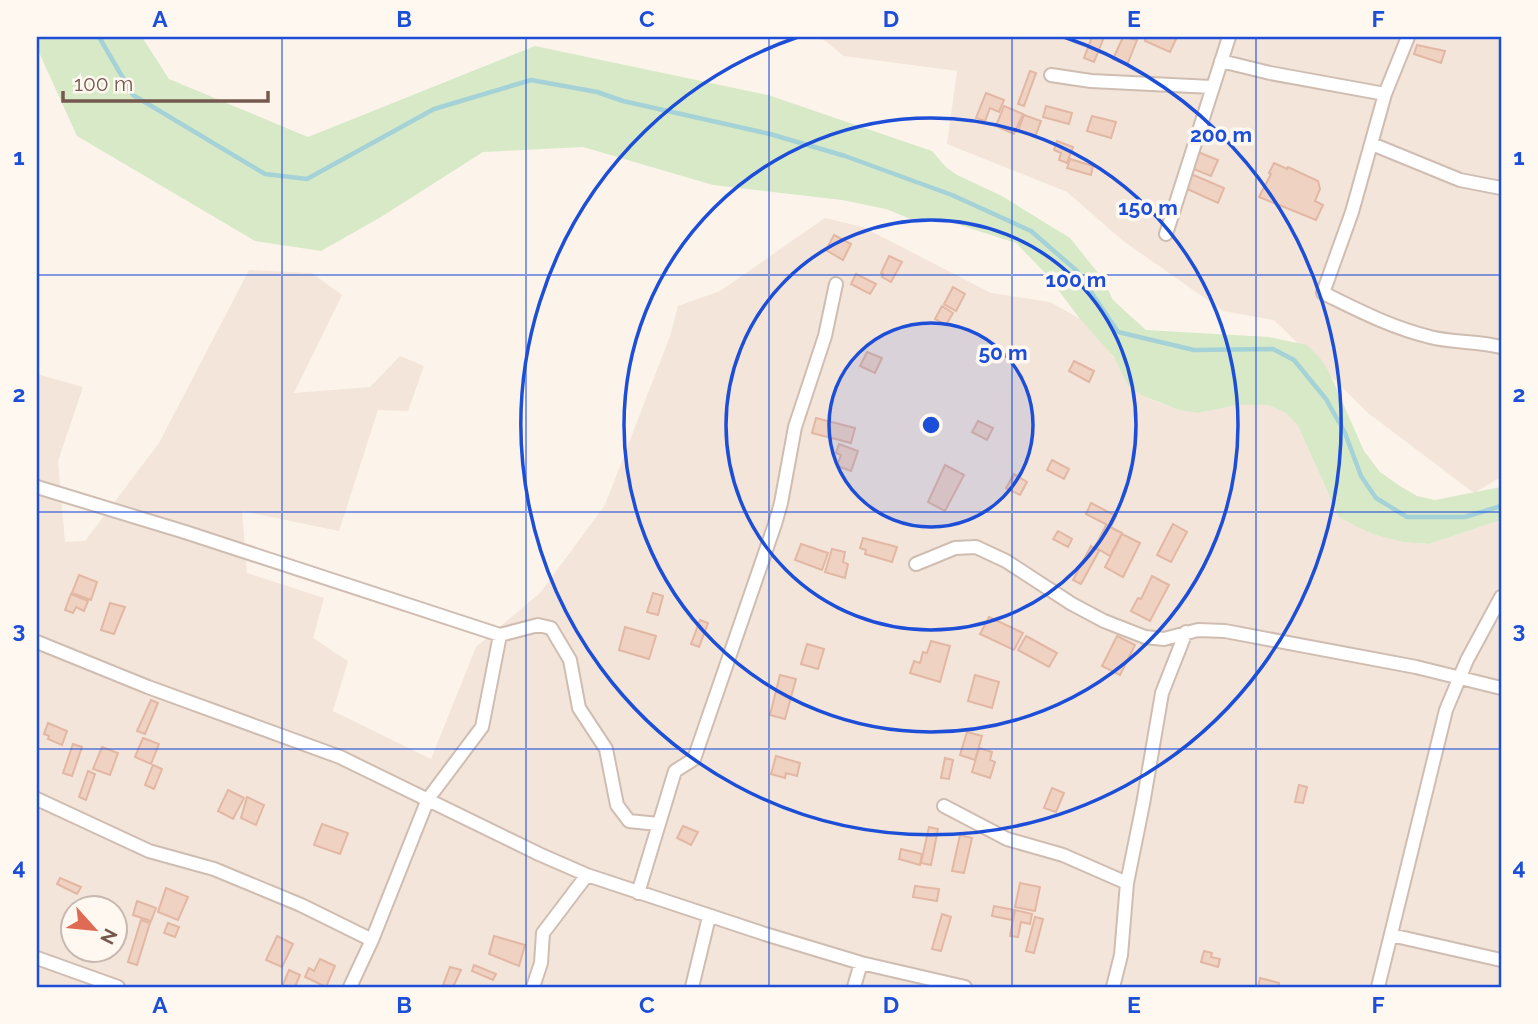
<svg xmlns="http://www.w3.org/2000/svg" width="1538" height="1024" font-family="Raleway,sans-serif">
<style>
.residential{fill:#f3e5d9;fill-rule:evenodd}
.green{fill:#d8e9c8}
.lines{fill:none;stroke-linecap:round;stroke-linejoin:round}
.stream{stroke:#a5d2d7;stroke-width:4.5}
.building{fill:#f0d2c3;stroke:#e2b7a4;stroke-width:2}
.street-casing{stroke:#d0bdb2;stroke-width:16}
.street{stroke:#fff;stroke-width:12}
.grid{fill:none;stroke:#1d4ed8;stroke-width:2;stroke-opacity:0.55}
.ring{fill:none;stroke:#1d4ed8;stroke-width:3.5}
.centre{fill:#1d4ed8;stroke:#fef8f1;stroke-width:3.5}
.ring-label{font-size:21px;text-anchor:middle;font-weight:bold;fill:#1d4ed8;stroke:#fef8f1;stroke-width:7;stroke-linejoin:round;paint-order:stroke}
.neatline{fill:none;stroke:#1d4ed8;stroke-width:2.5}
.grid-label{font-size:23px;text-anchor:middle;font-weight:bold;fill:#1d4ed8}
</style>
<rect width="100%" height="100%" fill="#fcf4ea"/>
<path class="residential" d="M820,37h681v440l-27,16 -106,-80 -94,-93 -51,-9 -101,-71 -55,-48 -120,-48 10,-73 -113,-15z
M825,218l38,9 128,66 59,9 30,17 18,18 45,59 19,8 17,6 19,3 39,-8h33l16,8 12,13 41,91 18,10 18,8 28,7 26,2 72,-24v467h-1464v-613l46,13 -25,74 7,81 20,-1 74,-98 90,-173 63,3 30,22 -48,98 76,-6 30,-31 24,10 -16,45 -30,-1 -39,121 -97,-20 5,62 77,25 -11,40 35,23 -15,50 98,48 45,-112 64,-54 65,-88 65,-169 8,-30 42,-15zM74,908h42v42h-42z"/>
<path class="green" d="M37,37h105l27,42 139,58 227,-91 233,49 164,56 14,16 11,8 45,21 68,42 33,41 10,21 33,30 123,7 38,8 13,13 10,16 34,77 16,21 20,14 17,10 18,4 66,-13v33l-72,24 -26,-2 -28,-7 -18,-8 -18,-10 -41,-91 -12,-13 -17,-8h-32l-39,8 -19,-3 -36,-14 -15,-10 -14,-29 -34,-38 -33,-44 -31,-32 -72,-23 -28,1 -30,-12 -44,-9 -129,-15 -130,-38 -100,5 -102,65 -60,34 -66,-10 -178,-105 -40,-88z"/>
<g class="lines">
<path class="stream" d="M99,37l34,58 132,79 42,5 127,-70 97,-29 66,12 26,9 147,33 75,22 107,39 79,36 46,40 41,61 76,18 79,-1 21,11 32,39 19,34 16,43 15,22 31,19h58l36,-11"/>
</g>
<path class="building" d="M1092,37h12l-10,25 -10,-4z
M1123,37l14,3 -10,25 -14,-6z
M1146,37h31l-7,15 -25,-11z
M1417,45l28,6 -4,12 -27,-9z
M1030,71l6,2 -12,33 -6,-2z
M986,93l18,7 -5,12 -9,-4 -5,13 -9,-3z
M1004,106l19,8 -9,20 -18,-8z
M1046,106l26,7 -3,11 -26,-7z
M1024,115l17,6 -6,16 -17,-6z
M1092,116l24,6 -5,16 -24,-7z
M1057,141l16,6 -6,16 -8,-3 2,-7 -7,-3z
M1198,152l20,8 -7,16 -20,-8z
M1070,159l23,7 -2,9 -24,-7z
M1274,163l13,6 1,-2 30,14 2,8 -5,12 8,4 -7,15 -57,-23 12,-23 -2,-1z
M1191,174l33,14 -6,15 -33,-15z
M834,235l17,9 -8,16 -17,-10z
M889,256l13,6 -11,20 -9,-5 1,-3 -2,-1z
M856,274l20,10 -6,10 -19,-10z
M953,287l12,7 -9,17 -12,-7z
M942,306l11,7 -7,12 -11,-6z
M867,352l15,6 -7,15 -15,-7z
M1074,361l20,10 -5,11 -20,-11z
M816,418l39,10 -4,15 -39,-10z
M978,421l15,7 -6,12 -15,-8z
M839,444l19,7 -7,20 -14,-5 4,-11 -5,-2z
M1052,460l17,9 -5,10 -17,-9z
M945,465l19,10 -19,36 -17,-9z
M1014,474l13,8 -7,13 -14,-7z
M1091,503l25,13 -5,11 -25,-13z
M1173,524l14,8 -16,30 -14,-7z
M1106,525l16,8 -12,23 -15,-9z
M1058,531l14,8 -4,8 -15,-8z
M1122,534l18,9 -17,34 -18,-10z
M863,538l34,9 -5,15 -27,-8 1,-4 -6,-2z
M801,544l27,9 -6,17 -27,-10z
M1091,546l8,5 -18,33 -8,-4z
M832,549l13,3 -2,10 5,2 -3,14 -20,-6z
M79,575l18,7 -6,18 -19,-7z
M1152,576l17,9 -19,36 -19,-10 7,-13 3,1z
M653,593l10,3 -5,19 -11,-3z
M71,594l17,7 -4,10 -8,-4 -3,6 -8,-3z
M110,603l15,4 -11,27 -13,-4z
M989,617l34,16 -9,17 -34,-16z
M700,620l8,3 -9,24 -8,-3z
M625,627l31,9 -7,23 -30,-9z
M1026,636l31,17 -8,14 -31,-17z
M1117,636l18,9 -15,30 -18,-9z
M931,641l19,5 -10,36 -30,-9 4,-12 6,2 3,-11 4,1z
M807,644l17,5 -6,20 -17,-5z
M780,675l16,4 -11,40 -15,-4z
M975,675l24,7 -7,26 -24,-7z
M151,700l7,3 -13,31 -8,-3z
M48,723l19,8 -5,14 -14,-6 1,-3 -5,-2z
M967,732l15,4 -7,24 -15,-5z
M143,738l16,6 -8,20 -16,-7z
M73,744l9,3 -10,29 -9,-3z
M102,747l16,6 -8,22 -17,-6z
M979,748l13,4 -2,8 5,2 -5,16 -18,-6z
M776,756l24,7 -3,13 -11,-3 -1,5 -14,-4z
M945,758l8,2 -4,19 -8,-1z
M153,765l9,4 -8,20 -9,-4z
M88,771l7,3 -9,26 -7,-3z
M1299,785l8,2 -4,16 -8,-1z
M1052,788l12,5 -8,19 -12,-4z
M228,790l16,8 -11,21 -15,-8z
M247,797l17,8 -8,20 -15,-7z
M322,824l26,9 -8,21 -26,-9z
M683,826l15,6 -7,13 -14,-7z
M929,827l9,2 -7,36 -10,-2z
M960,835l12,3 -8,35 -12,-2z
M901,849l21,5 -2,11 -21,-6z
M60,878l21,9 -4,7 -20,-10z
M1020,883l20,4 -5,24 -20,-4z
M915,886l24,3 -2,12 -24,-4z
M166,888l22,9 -10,23 -20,-8z
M137,901l19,7 -5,13 -18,-6z
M994,906l20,4 -2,10 -20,-4z
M1015,910l17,4 -2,10 -9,-2 -3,15 -8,-1z
M942,914l9,3 -10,34 -9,-2z
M1035,917l8,2 -9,34 -8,-2z
M141,920l9,3 -13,42 -9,-3z
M168,923l11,4 -4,10 -11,-4z
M277,936l16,8 -11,23 -16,-7z
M494,936l31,9 -6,21 -30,-12z
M1204,951l8,2 -1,4 9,2 -2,8 -17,-5z
M320,959l15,7 -9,21 -21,-10 4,-9 5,3z
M474,965l22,9 -3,6 -21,-9z
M450,967l11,3 -8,17 -10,-2z
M289,970l11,5 -5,12h-13z
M1260,978l19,5 -1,4h-20z"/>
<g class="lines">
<defs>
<path id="street" d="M1408,37l-23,57 -33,118 -29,81c37,18 67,34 107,44 23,6 48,4 71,10
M1221,61l49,12 115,21
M1051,75l40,6 121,6
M1372,144l88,36 41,8
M1166,234l63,-197
M37,487l148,45 315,103 38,-10 13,3 19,32 9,48 27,41 11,56 12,16 29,3
M916,564l39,-16 21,-1 30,14 66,43 32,17 41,16 19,2 34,-9 27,1 191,36 85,21
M37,642l111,45 192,70 199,97 48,21 178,59 96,29 104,24
M37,799l112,52 65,18 87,36 71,35
M944,806l63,33 56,16 64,28
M638,893l37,-122 19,-12 81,-235 6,-21 14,-76 30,-91 11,-52
M1391,935l110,25
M37,958l81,29
M350,987l22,-47 56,-141 54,-72 18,-92
M533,987l8,-24 2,-30 44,-58
M692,987l17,-70
M854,987l7,-24
M1113,987l8,-32 6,-72 16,-79 19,-111 24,-61
M1378,987l68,-277 21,-50 34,-63"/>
</defs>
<use href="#street" class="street-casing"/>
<use href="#street" class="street"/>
</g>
<path class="grid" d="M282,37v950M526,37v950M769,37v950M1012,37v950M1256,37v950M37,275h1464M37,512h1464M37,749h1464"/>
<circle cx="931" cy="425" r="102" fill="#1d4ed8" fill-opacity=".12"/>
<g class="ring">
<circle cx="931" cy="425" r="102"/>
<circle cx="931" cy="425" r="205"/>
<circle cx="931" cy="425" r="307"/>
<path d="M1064 37A410 410 0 1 1 798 37"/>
</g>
<circle cx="931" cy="425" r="10" class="centre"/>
<g class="ring-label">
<text x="1221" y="142">200 m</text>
<text x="1148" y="215">150 m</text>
<text x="1076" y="287">100 m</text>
<text x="1003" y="360">50 m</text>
</g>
<rect width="1538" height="1024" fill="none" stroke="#fef8f1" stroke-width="77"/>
<g transform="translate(94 929) rotate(117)"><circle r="33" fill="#fef8f1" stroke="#c8b8b0" stroke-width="2"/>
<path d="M0-5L12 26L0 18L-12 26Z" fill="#df6b55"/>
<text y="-10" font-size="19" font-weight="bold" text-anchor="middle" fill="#76594e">N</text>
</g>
<path d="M63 91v10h205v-10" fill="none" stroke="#76594e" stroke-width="3.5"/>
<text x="74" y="91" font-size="21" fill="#76594e" stroke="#fef8f1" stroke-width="5" paint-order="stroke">100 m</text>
<rect x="38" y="38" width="1462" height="948" class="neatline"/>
<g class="grid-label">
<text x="160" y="27">A</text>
<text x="404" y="27">B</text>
<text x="647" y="27">C</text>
<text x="891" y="27">D</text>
<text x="1134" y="27">E</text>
<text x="1378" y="27">F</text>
<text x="19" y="165">1</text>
<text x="1519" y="165">1</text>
<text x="19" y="402">2</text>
<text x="1519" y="402">2</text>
<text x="19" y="638">3</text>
<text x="1519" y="638">3</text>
<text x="19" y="875">4</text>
<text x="1519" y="875">4</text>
<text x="160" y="1013">A</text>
<text x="404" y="1013">B</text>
<text x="647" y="1013">C</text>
<text x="891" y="1013">D</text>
<text x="1134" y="1013">E</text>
<text x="1378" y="1013">F</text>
</g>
</svg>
